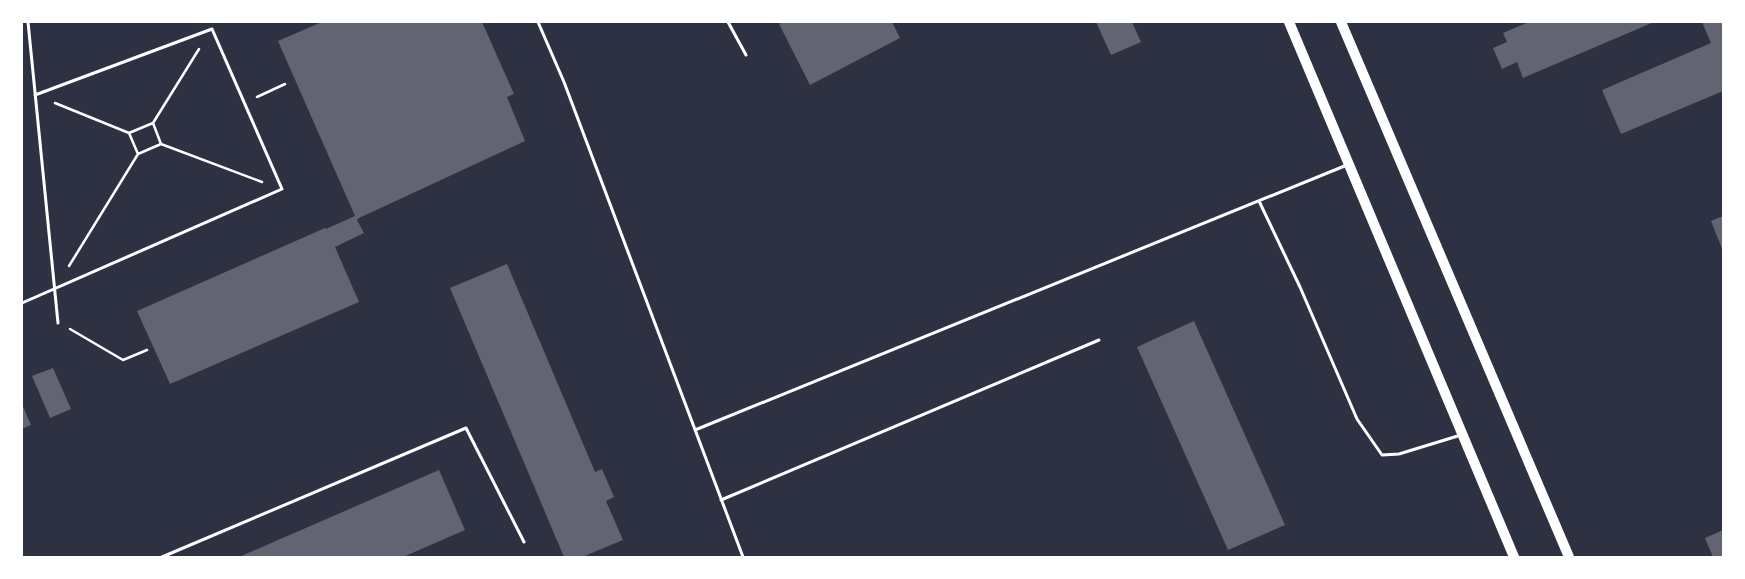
<svg xmlns="http://www.w3.org/2000/svg" width="1745" height="579" font-family="'Exo 2',sans-serif">
<style>
.building{fill:#626471}
.lines{fill:none;stroke-linecap:round;stroke-linejoin:round}
.path{stroke:#fff;stroke-width:2.5}
.service{stroke:#fff;stroke-width:3}
.primary{stroke:#fff;stroke-width:10}
</style>
<rect width="100%" height="100%" fill="#2d3142"/>
<path class="building" d="M322,22h160l32,72 -7,3 18,44 -166,77 -2,2 7,13 -29,14 24,55 -189,82 -33,-73 188,-83 1,1 29,-13 -77,-175z
M783,22h109l8,16 -90,47 -31,-61z
M1096,22h36l9,20 -30,13z
M1529,22h125l-131,56 -6,-16 -15,7 -9,-21 14,-6 -4,-9z
M1702,22h21v69l-102,43 -19,-44 109,-47z
M1723,216v35l-12,-30z
M507,264l88,208 7,-3 12,28 -8,4 17,39 -41,17h-18l-114,-269z
M1194,321l91,204 -57,25 -91,-203z
M53,368l18,41 -21,9 -18,-42z
M22,404l9,21 -9,4z
M439,470l26,60 -62,27h-164z
M1723,530v27h-10l-8,-19z"/>
<g class="lines">
<path class="path" d="M257,97l28,-13
M55,103l74,30 24,-10 8,21 -23,10 -9,-21
M153,123l46,-74
M161,144l101,38
M69,266l69,-112
M70,329l53,31 24,-10"/>
<path class="service" d="M28,22l30,301
M538,22l26,60 179,475
M728,22l18,33
M1259,201l41,86 57,132 25,36 17,-1 62,-19
M22,303l260,-114 -70,-160 -177,66
M695,430l652,-265
M721,500l378,-160
M162,557l304,-129 58,114"/>
<path class="primary" d="M1289,22l225,535
M1341,22l228,535"/>
</g>
<rect width="1745" height="579" fill="none" stroke="#ffffff" stroke-width="46"/>
</svg>
